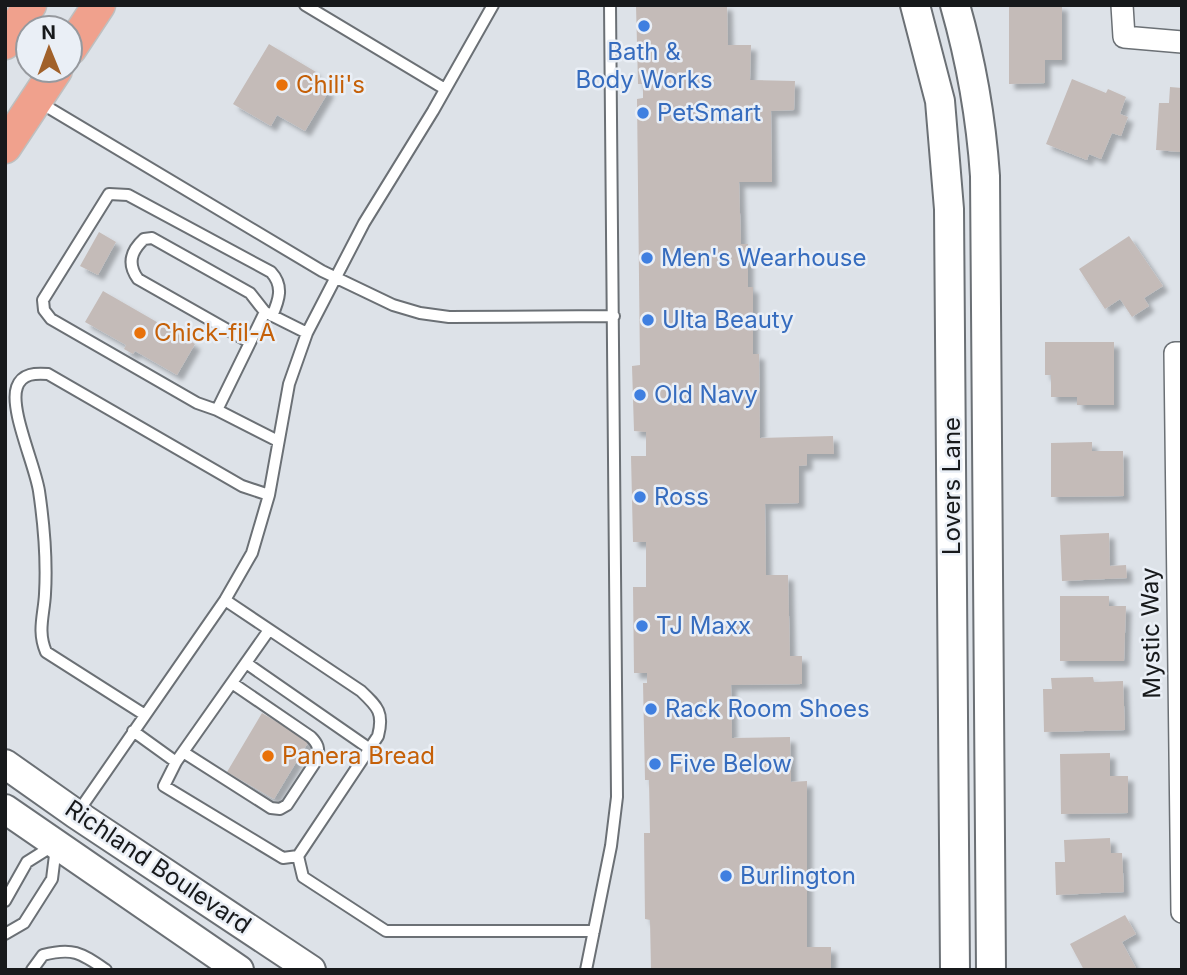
<svg xmlns="http://www.w3.org/2000/svg" width="1187" height="975" font-family="Inter,sans-serif">
<style>
.building{fill:#c4bbb8;filter:url(#shadow)}
.lines{fill:none;stroke-linecap:round;stroke-linejoin:round}
.lane-casing{stroke:#6b7075;stroke-width:14}
.street-casing{stroke:#6b7075;stroke-width:24}
.secondary-casing{stroke:#6b7075;stroke-width:32}
.primary-casing{stroke:#bebfbf;stroke-width:35}
.lane{stroke:#fff;stroke-width:10}
.street{stroke:#fff;stroke-width:21}
.secondary{stroke:#fff;stroke-width:28}
.primary{stroke:#f0a18d;stroke-width:32}
.shop-dot{fill:#3f7fe0;stroke:#eaeff6;stroke-width:2.5}
.food-dot{fill:#e8710a;stroke:#eaeff6;stroke-width:2.5}
.labels{text-anchor:middle;stroke-width:5;stroke-linejoin:round;paint-order:stroke}
.shop-label{font-size:24px;fill:#366cbe;stroke:#eaeff6;text-anchor:start}
.food-label{font-size:24px;fill:#c56008;stroke:#eaeff6;text-anchor:start}
.street-label{font-size:24px;fill:#17191b;stroke:#eaeff6}
</style>
<defs>
<filter id="shadow"><feDropShadow dx="5.5" dy="5.5" stdDeviation="2" flood-color="#0004"/></filter>
</defs>
<rect width="100%" height="100%" fill="#dde2e8"/>
<path class="building" d="M636,5h91l1,40h23l-1,35 45,1 -1,29 -23,1 1,71h-33l2,62h7v43h5v67h6l1,84 73,-2 1,18h-27v11l-8,1v37l-34,1 1,71h22l2,81h12v28l-71,1 1,53 58,-1 1,45 16,-1v166h24v23h-180l-1,-50 -5,-1 -1,-86h6l-1,-53h-4l-2,-97h4v-10h-13l-1,-86h13v-45h-13l-2,-86h15v-24l-12,-1 -2,-65 8,-1 -3,-266 6,-1v-14h-5z
M1009,5h53v55h-17v23l-36,1z
M269,44l47,28 -5,8 18,11 -24,40 -28,-16 -6,11 -38,-22z
M1072,79l34,14 2,-4 18,8 -6,17 8,3 -7,19 -9,-3 -11,26 -12,-5 -2,6 -41,-16z
M1170,87l12,1 -1,64 -25,-2 3,-47h10z
M99,232l17,10 -18,33 -18,-9z
M1129,236l34,50 -19,12 5,8 -17,11 -12,-18 -15,10 -26,-40z
M103,291l92,53 -18,31 -42,-24 -2,3 -9,-5 2,-4 -41,-23z
M1045,342h69v63h-37v-8h-26v-22h-6z
M1092,442v9h31l1,45 -73,1v-54z
M1109,533l1,33 16,-1 1,13 -65,3 -2,-46z
M1060,596h49v10h17l-2,55h-64z
M1093,677l1,5 29,-1 2,49 -81,2 -1,-43h9l-1,-11z
M262,713l47,28 -35,58 -47,-27z
M1110,753v23h18v37l-67,1 -1,-60z
M1110,838l1,15h11l2,39 -68,3 -1,-33h10l-1,-22z
M1125,915l11,19 -14,8 15,28h-53l-14,-26z"/>
<g class="lines">
<defs>
<path id="lane" d="M305,5l140,84
M39,102l283,169 71,34 27,8 29,4 165,-1
M249,342l-111,-63c-11,-15 -7,-28 6,-40l8,-1 98,55 15,19
M217,410l-20,-7 -146,-84 -7,-9 -1,-10 66,-106 19,1 143,77c13,14 8,28 1,44
M278,441l-61,-31 48,-98 42,21
M225,600l136,91c17,16 23,22 17,45l-80,120 5,21 83,54h208
M246,663l124,86
M145,715l-99,-63c-9,-21 -2,-37 -1,-58 2,-34 -1,-69 -6,-103 -4,-26 -30,-82 -22,-104 5,-14 19,-14 31,-13l194,112 27,9
M133,731l43,31 93,-132
M183,752l88,56 9,1 7,-4 31,-47c1,-10 0,-14 -7,-21l-79,-54
M176,762l-12,24 119,72 15,-2
M78,812l147,-212 27,-47 17,-58 20,-111 18,-51 57,-110 69,-112 60,-106
M5,901l22,-39 27,-17
M5,934l19,-11 28,-44 4,-32
M32,970l11,-15c30,-8 38,-2 63,15
M586,970l25,-124 6,-49 -7,-792"/>
<path id="street" d="M1122,5l2,32 58,5
M1182,353h-7l7,559"/>
<path id="secondary" d="M915,5l25,96 9,108 6,761
M955,5c16,56 26,113 30,171l6,794
M5,764l71,50 235,156
M5,809l234,161"/>
<path id="primary" d="M5,43l25,-38
M70,49l29,-44
M5,147l51,-77"/>
</defs>
<use href="#lane" class="lane-casing"/>
<use href="#street" class="street-casing"/>
<use href="#secondary" class="secondary-casing"/>
<use href="#primary" class="primary-casing"/>
<use href="#lane" class="lane"/>
<use href="#street" class="street"/>
<use href="#secondary" class="secondary"/>
<use href="#primary" class="primary"/>
</g>
<g class="shop-dot">
<circle cx="644" cy="26" r="7"/>
<circle cx="643" cy="113" r="7"/>
<circle cx="647" cy="258" r="7"/>
<circle cx="648" cy="320" r="7"/>
<circle cx="640" cy="395" r="7"/>
<circle cx="640" cy="497" r="7"/>
<circle cx="642" cy="626" r="7"/>
<circle cx="651" cy="709" r="7"/>
<circle cx="655" cy="764" r="7"/>
<circle cx="726" cy="876" r="7"/>
</g>
<g class="food-dot">
<circle cx="282" cy="85" r="7"/>
<circle cx="140" cy="333" r="7"/>
<circle cx="268" cy="756" r="7"/>
</g>
<g class="labels">
<g class="shop-label">
<text x="644" y="60" text-anchor="middle">Bath &amp;<tspan x="644" dy="28">Body Works</tspan></text>
<text x="657" y="121">PetSmart</text>
<text x="661" y="266">Men's Wearhouse</text>
<text x="662" y="328">Ulta Beauty</text>
<text x="654" y="403">Old Navy</text>
<text x="654" y="505">Ross</text>
<text x="656" y="634">TJ Maxx</text>
<text x="665" y="717">Rack Room Shoes</text>
<text x="669" y="772">Five Below</text>
<text x="740" y="884">Burlington</text>
</g>
<g class="food-label">
<text x="296" y="93">Chili's</text>
<text x="154" y="341">Chick-fil-A</text>
<text x="282" y="764">Panera Bread</text>
</g>
<g class="street-label">
<text transform="translate(952 486) rotate(-90)" y="8">Lovers Lane</text>
<text transform="translate(1151 633) rotate(-91)" y="8">Mystic Way</text>
<text transform="translate(158 867) rotate(34)" y="8">Richland Boulevard</text>
</g>
</g>
<rect width="1187" height="975" fill="none" stroke="#17191b" stroke-width="14"/>
<g transform="translate(49 49) rotate(359)"><circle r="33" fill="#eaeff6" stroke="#96999e" stroke-width="2"/>
<path d="M0-5L12 26L0 18L-12 26Z" fill="#a1612a"/>
<text y="-10" font-size="19" font-weight="bold" text-anchor="middle" fill="#17191b">N</text>
</g>
</svg>
